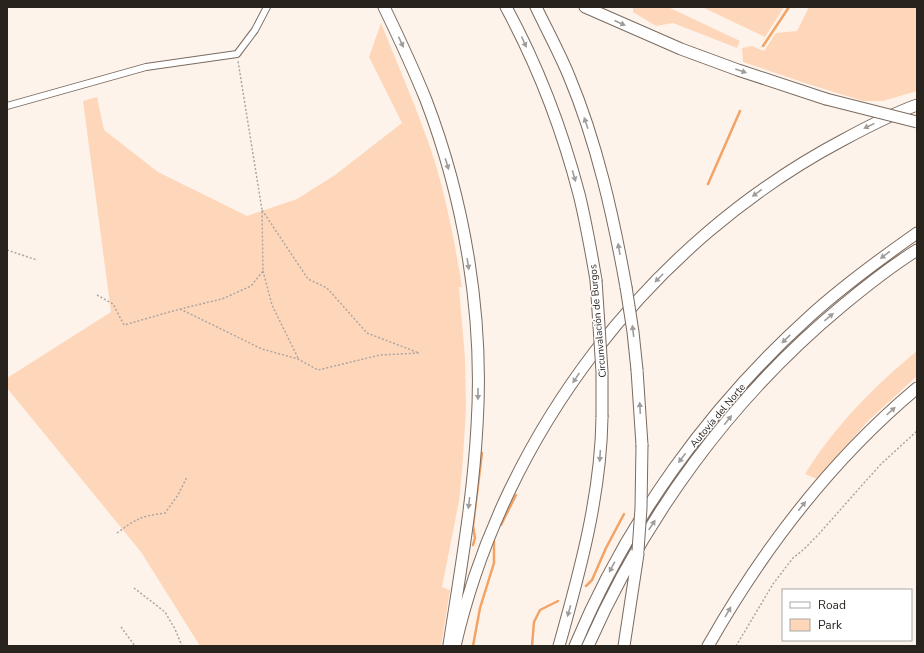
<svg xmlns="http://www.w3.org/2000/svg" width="924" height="653" font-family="'Nunito Sans',sans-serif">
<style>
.green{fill:#fed7bb}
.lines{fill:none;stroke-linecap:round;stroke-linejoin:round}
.stream{stroke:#f3a365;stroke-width:2.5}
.street-casing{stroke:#7b6b60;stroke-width:8}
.highway-casing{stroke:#7b6b60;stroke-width:13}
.path{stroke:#aea59f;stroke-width:1.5;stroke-dasharray:2 2;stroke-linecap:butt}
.street{stroke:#fff;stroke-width:6}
.highway{stroke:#fff;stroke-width:11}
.highway-bridge-casing{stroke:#7b6b60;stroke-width:13;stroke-linecap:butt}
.highway-bridge{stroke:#fff;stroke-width:11}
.oneway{fill:#9f9c9a}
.labels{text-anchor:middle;stroke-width:3;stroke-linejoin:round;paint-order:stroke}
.street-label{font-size:10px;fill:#29231e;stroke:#fff}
</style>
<rect width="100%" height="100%" fill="#fdf3eb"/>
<path class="green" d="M633,7h35l72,34 -3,7 -64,-25 -17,3 -23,-14z
M702,7h82l-19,30z
M809,7h108v84l-34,10h-20l-55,-17 -65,-22 -1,-14 10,-2 12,5 12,-18 21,-2z
M381,23c18,45 38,90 53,136 13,42 21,85 28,128h-3l6,71 1,52 -4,62 -3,29 -17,86 8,3 -9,56h-241l-59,-94 -134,-164v-10l104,-66 -28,-211 14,-4 7,33 54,42 89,44 50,-17 38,-24 67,-52 -33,-66z
M917,351v25l-49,45 -51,58 -12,-5c29,-47 69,-88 112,-123z"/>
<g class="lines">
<path class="stream" d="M763,46l26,-39
M708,184l32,-73
M501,525l15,-30
M473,545l2,-7 -2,-12 9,-73
M586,586l6,-6 14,-32 18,-34
M473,646l7,-38 14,-45v-22
M532,646l2,-24 6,-12 18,-9"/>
<defs>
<path id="street" d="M7,106l139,-39 91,-13 18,-24 12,-23"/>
<path id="highway" d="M384,7c15,31 29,61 42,93 39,102 58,217 51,326 -4,74 -17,147 -28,219
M506,7c32,59 56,122 73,187 7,28 12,57 17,86
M536,7c11,23 23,45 33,69 28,67 44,139 57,211
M585,7l96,42 57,21 88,29
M637,370l5,75
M455,646c49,-213 195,-404 388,-506 24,-13 49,-26 74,-35
M559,646c21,-75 42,-151 43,-229
M575,646c52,-125 134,-239 235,-330 33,-30 70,-57 107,-83
M588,646c58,-131 143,-248 254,-340 24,-20 48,-39 75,-56
M624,646l14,-92
M708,646c55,-97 123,-186 209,-258"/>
</defs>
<use href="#street" class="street-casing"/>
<use href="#highway" class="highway-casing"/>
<path class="path" d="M7,250l30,10
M263,271l9,34 26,53
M97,295l16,9 11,21 56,-16 42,-10 29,-13 12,-15 -1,-61 -24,-149
M180,309l82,40 36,10 20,11 62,-15 39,-2 -52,-20 -40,-45 -19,-9 -46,-69
M117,533c19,-14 24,-17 48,-20l13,-18 9,-18
M134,588l31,24 10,17 7,17
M121,627l14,19
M736,646l37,-62 20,-26 10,-8 15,-15 62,-70 37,-34"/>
<use href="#street" class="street"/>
<use href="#highway" class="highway"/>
<defs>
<path id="highway-bridge" d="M826,99l91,23
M596,280l6,92v45
M626,287l7,45 4,38
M638,551l3,-43 1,-63"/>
</defs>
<use href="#highway-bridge" class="highway-bridge-casing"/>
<use href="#highway-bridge" class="highway-bridge"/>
</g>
<defs><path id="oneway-solid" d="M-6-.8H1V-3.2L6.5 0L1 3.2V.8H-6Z"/></defs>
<g class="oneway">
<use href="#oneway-solid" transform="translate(620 23) rotate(24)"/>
<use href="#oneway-solid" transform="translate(401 42) rotate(65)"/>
<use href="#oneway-solid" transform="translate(524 42) rotate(66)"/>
<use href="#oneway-solid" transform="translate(741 71) rotate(19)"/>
<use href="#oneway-solid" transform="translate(586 123) rotate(-109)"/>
<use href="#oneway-solid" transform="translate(869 126) rotate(154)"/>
<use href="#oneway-solid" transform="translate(447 164) rotate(73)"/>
<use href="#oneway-solid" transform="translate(574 176) rotate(74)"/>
<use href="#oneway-solid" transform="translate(757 193) rotate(144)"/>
<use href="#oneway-solid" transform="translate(619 249) rotate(-100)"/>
<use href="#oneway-solid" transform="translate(885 255) rotate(143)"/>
<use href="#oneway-solid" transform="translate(468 264) rotate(81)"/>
<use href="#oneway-solid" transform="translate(659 278) rotate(135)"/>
<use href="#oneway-solid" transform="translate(829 317) rotate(-40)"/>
<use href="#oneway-solid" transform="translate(633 331) rotate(-97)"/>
<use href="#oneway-solid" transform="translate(786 339) rotate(136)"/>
<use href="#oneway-solid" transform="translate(576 378) rotate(124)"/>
<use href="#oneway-solid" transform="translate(478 394) rotate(90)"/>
<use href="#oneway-solid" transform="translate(640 408) rotate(-93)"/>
<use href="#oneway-solid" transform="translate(891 411) rotate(-42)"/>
<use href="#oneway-solid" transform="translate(728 420) rotate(-51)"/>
<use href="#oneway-solid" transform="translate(600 456) rotate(94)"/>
<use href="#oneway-solid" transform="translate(682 458) rotate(127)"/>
<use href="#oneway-solid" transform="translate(469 503) rotate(97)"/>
<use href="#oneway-solid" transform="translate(802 506) rotate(-51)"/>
<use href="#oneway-solid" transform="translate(652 525) rotate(-57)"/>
<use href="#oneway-solid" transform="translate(612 567) rotate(118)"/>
<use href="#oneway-solid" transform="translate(569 611) rotate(106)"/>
<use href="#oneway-solid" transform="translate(728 612) rotate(-60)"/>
</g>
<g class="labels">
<g class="street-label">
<text transform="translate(597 321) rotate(-95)" y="4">Circunvalación de Burgos</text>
<text transform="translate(717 415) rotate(-50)" y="4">Autovía del Norte</text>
</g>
</g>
<rect width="924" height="653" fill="none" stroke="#29231e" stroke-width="16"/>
<rect x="782" y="589" width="130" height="52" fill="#ffffff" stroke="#a9a7a5"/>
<rect x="790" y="602" width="20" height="6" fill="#ffffff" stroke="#a9a7a5"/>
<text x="818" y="609" font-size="12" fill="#29231e">Road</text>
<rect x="790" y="619" width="20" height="12" fill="#fed7bb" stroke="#a9a7a5"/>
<text x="818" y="629" font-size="12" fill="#29231e">Park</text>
</svg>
